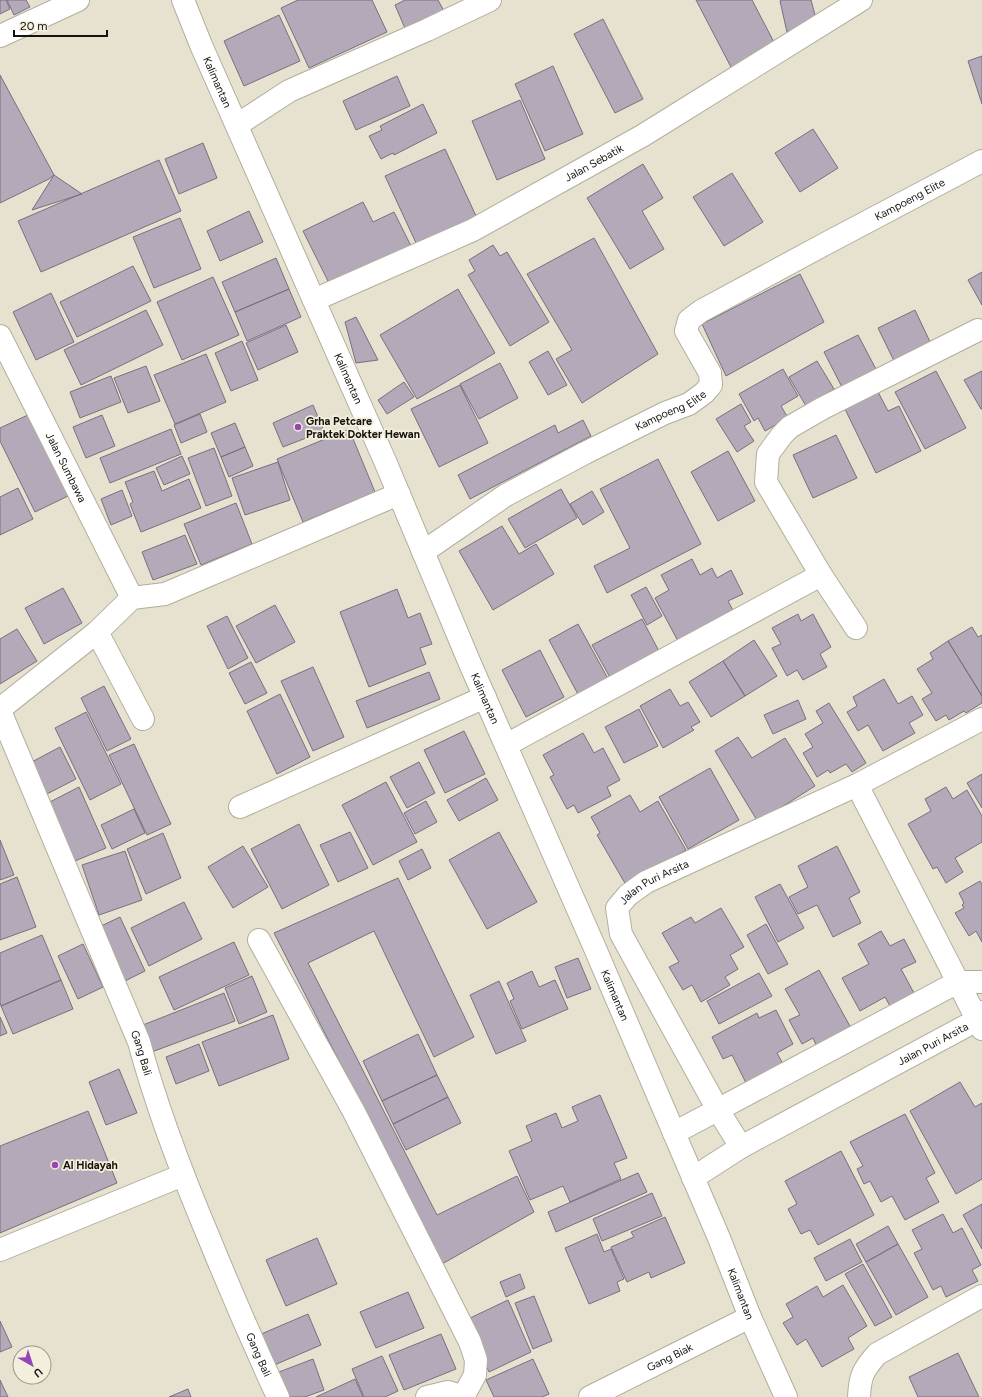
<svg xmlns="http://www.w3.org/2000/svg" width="982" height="1397" font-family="Figtree,sans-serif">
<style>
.building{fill:#b4a9b9;stroke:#796f7e}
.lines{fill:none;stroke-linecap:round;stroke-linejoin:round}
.minor-casing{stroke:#b2ae9c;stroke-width:24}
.minor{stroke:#fff;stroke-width:22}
.poi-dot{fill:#9545b4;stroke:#f3efdc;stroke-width:1.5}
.labels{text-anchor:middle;stroke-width:3.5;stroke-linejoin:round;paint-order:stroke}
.street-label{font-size:11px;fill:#15130d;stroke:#f3efdc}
.poi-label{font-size:11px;font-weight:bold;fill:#15130d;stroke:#f3efdc;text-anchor:start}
</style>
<rect width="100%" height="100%" fill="#e6e2cf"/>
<path class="building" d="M0,0h6l4,9 -10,5z
M7,0h19l4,7 -16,8z
M298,0h74l15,32 -78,36 -28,-60z
M405,0h33l8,15 -39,18 -12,-28z
M696,0h56l24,46 -44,23z
M781,0h30l5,19 -29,13 -7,-31z
M279,15l21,46 -56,25 -20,-45z
M603,19l40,80 -28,14 -41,-79z
M982,56v48l-14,-43z
M553,66l30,68 -38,17 -30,-67z
M0,75l54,100 -5,4 -49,24z
M397,76l13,30 -54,24 -13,-29z
M520,100l25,59 -48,21 -25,-59z
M423,104l14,29 -43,22 -1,-2 -12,6 -12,-23 13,-6 -2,-4z
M813,129l25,39 -38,24 -25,-39z
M203,143l14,35 -38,16 -14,-35z
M445,149l32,69 -60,27 -32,-69z
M159,160l22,51 -140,61 -23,-51z
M643,164l20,34 -21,13 22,38 -34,20 -43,-71z
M732,173l31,49 -39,24 -31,-49z
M54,175l28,19 -50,16z
M363,202l10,20 21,-10 20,40 -81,39 -30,-60z
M249,211l14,31 -43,19 -13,-30z
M180,218l21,51 -47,19 -21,-51z
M594,238l64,116 -76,49 -26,-44 16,-9 -45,-76z
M493,245l7,11 7,-4 42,70 -39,24 -42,-71 7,-4 -6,-11z
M276,258l13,31 -54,23 -13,-30z
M133,266l18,35 -74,36 -17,-35z
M982,272v33l-14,-25z
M800,274l24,48 -98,54 -24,-52z
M213,277l26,58 -57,25 -25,-58z
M289,289l12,28 -54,24 -12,-29z
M458,289l37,64 -78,46 -37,-64z
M51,293l23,49 -38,18 -23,-48z
M146,310l17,35 -82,40 -17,-35z
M915,310l17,36 -37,17 -17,-35z
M356,317l22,43 -22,3 -11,-41z
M286,325l12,27 -40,18 -12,-27z
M858,335l20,38 -34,18 -20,-39z
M242,341l16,39 -27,11 -16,-38z
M548,351l19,34 -19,10 -19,-33z
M206,354l20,48 -51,22 -21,-49z
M817,361l17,28 -28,17 -17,-29z
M500,363l18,35 -39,21 -19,-35z
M146,366l14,35 -32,12 -14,-35z
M783,369l15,27 -17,10 7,12 -23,13 -7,-13 -4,3 -15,-27z
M936,371l30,57 -41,21 -30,-57z
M982,371v38h-1l-17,-29z
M111,376l10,26 -41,16 -10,-26z
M404,382l10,15 -27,17 -9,-14z
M460,385l28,58 -49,24 -28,-58z
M877,390l11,21 11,-5 22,45 -45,22 -32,-66z
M741,404l10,18 -7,4 10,15 -17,11 -21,-33z
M313,405l11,26 -41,16 -10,-24z
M30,414l40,81 -35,17 -35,-71v-13z
M200,414l7,18 -26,11 -7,-18z
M102,415l13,31 -29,12 -13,-31z
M583,420l8,16 -121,63 -12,-24 97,-50 3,8z
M235,423l10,24 -24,10 -10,-24z
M171,429l10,25 -71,29 -10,-25z
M349,429l26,63 -72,30 -26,-63z
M836,435l21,43 -44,20 -20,-43z
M245,447l8,19 -24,11 -8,-20z
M214,448l18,48 -26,10 -18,-48z
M728,451l27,50 -37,20 -27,-49z
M182,456l8,18 -26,11 -8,-17z
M658,459l43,85 -94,49 -13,-27 36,-18 -30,-59z
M278,462l12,38 -45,15 -13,-37z
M154,471l8,20 27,-12 12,29 -60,24 -11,-28 3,-2 -8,-20z
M18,488l15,31 -33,16v-38z
M561,489l16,29 -52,30 -17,-29z
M122,490l10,26 -21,9 -10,-26z
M592,491l12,21 -21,13 -13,-21z
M236,503l16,41 -51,21 -17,-41z
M502,526l17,28 17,-10 18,30 -61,36 -34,-59z
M185,535l12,29 -44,16 -11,-28z
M692,559l8,16 12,-7 5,10 14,-8 12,24 -15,7 7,13 -56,29 -24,-45 14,-8 -8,-15z
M646,587l16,29 -15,9 -16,-30z
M63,588l19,35 -38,21 -19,-36z
M397,589l11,29 12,-5 12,31 -12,4 6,16 -57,23 -29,-75z
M275,605l20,37 -39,21 -20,-37z
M798,614l3,7 12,-7 18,33 -11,7 7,13 -24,13 -6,-10 -10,6 -15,-28 9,-4 -9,-16z
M227,616l21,42 -20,11 -21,-43z
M642,619l19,36 -49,26 -20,-36z
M578,624l33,60 -30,16 -32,-60z
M972,627l6,10 4,-2v61l-34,-55z
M17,629l20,32 -37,23v-45z
M754,640l23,36 -32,20 -22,-35z
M948,641l34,55v7l-16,10 -2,-2 -15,9 -3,-5 -10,6 -14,-22 10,-6 -15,-24 16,-10 -3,-6z
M540,650l24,47 -38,20 -24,-47z
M723,661l22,35 -34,21 -22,-35z
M251,662l16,31 -22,11 -16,-31z
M313,667l31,70 -31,14 -32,-70z
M429,672l11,27 -73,29 -11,-27z
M884,679l14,25 14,-8 11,19 -14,8 6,10 -32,18 -15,-26 -10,6 -11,-19 10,-6 -4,-9z
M104,686l27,53 -24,12 -26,-53z
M670,689l10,17 8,-4 12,20 -9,5 3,3 -31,18 -23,-42z
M280,694l30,63 -33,17 -30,-63z
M798,700l8,19 -33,15 -9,-19z
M829,703l37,60 -14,9 -6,-8 -16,9 -2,-3 -11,7 -14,-24 10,-6 -8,-13 18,-11 -7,-12z
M639,709l19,37 -34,17 -19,-36z
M86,712l35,72 -31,16 -35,-72z
M464,731l21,43 -40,19 -21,-43z
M583,733l11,20 9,-5 17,32 -13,7 4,9 -33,17 -4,-8 -7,4 -17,-32 4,-2 -11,-20z
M738,737l14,21 33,-20 30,48 -57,36 -43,-71z
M134,744l37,80 -24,11 -38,-80z
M60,747l16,32 -33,17 -17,-31z
M419,762l16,31 -28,15 -17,-31z
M710,768l29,52 -51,29 -29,-52z
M982,774v34l-15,-25z
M486,778l12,22 -39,21 -12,-21z
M386,782l31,60 -44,23 -31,-60z
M79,787l27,61 -31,13 -27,-58z
M946,787l7,12 14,-9 15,26v26l-27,16 8,14 -17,11 -9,-16 -4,2 -25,-45 23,-13 -6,-12z
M630,795l10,17 18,-11 28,49 -60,35 -29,-50 3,-2 -9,-16z
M426,801l11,21 -22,12 -11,-21z
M134,809l11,24 -33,16 -11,-24z
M299,824l30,61 -47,24 -31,-60z
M350,832l18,36 -30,14 -18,-37z
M499,832l38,70 -50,27 -38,-69z
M163,833l18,45 -35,16 -19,-45z
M0,840l14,35 -14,5z
M243,846l25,41 -35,21 -25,-41z
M837,846l23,46 -11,6 12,25 -28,14 -16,-32 -19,9 -9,-17 19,-10 -10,-21z
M422,849l9,19 -23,12 -9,-19z
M125,851l17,49 -43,15 -17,-50z
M17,877l19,50 -36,13v-56z
M398,878l76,159 -40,20 -60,-126 -66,32 129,252 80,-39 17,36 -92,52 -168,-331z
M980,881l2,3v58l-6,-11 -7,5 -14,-23 9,-5 -2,-3 2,-2 -5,-10z
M780,884l24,44 -26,14 -23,-45z
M184,902l18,37 -53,27 -18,-38z
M721,908l23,39 -14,8 8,14 -13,8 5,8 -29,17 -9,-17 -9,5 -14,-23 10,-5 -17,-29 29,-16 4,6z
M120,917l25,54 -20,10 -26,-54z
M766,924l22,40 -20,10 -21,-39z
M881,931l9,15 14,-7 12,23 -15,7 13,24 -24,13 -5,-9 -25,14 -18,-33 27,-14 -11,-20z
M42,935l19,45 -60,26 -1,-4v-49z
M234,942l15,33 -75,35 -15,-33z
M83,944l20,43 -25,12 -20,-43z
M578,958l13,31 -24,9 -12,-31z
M819,970l32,58 -34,19 -4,-9 -11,6 -13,-24 11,-5 -15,-26z
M532,971l7,16 16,-7 13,29 -46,20 -12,-28 4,-2 -7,-16z
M759,973l13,23 -53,28 -12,-23z
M252,976l15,36 -28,12 -14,-36z
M61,980l12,29 -60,25 -12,-28z
M499,981l27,60 -30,13 -26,-59z
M224,993l11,28 -86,32 -6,-28z
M776,1010l17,34 -16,9 6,11 -37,19 -14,-28 -9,4 -11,-22 45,-24 2,5z
M273,1015l16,44 -70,27 -17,-44z
M0,1017l7,16 -7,3z
M418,1034l19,41 -55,26 -19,-40z
M199,1044l10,27 -33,13 -10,-27z
M119,1069l18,44 -31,12 -17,-43z
M437,1075l11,22 -55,27 -11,-23z
M960,1082l15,25 7,-4v76l-26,15 -46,-83z
M600,1095l27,63 -13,5 7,16 -51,23 -7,-16 -33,14 -21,-49 23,-10 -6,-15 30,-13 6,15 16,-7 -6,-14z
M448,1097l13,26 -55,27 -13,-26z
M88,1111l29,72 -117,50v-87z
M905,1114l30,59 -9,5 13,24 -34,18 -13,-24 -11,6 -11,-21 -6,3 -7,-15 6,-3 -13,-24z
M841,1151l33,64 -56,30 -8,-15 -9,4 -13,-25 9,-5 -12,-23z
M638,1173l9,19 -91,40 -8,-20z
M652,1193l10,23 -60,25 -9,-22z
M982,1204v45l-19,-34z
M943,1214l10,19 9,-5 19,37 -9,5 6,11 -32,16 -5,-11 -8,4 -19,-37 8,-4 -10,-19z
M665,1217l20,46 -34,15 -2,-6 -22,10 -16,-35 23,-10 -3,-5z
M888,1226l10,18 -32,18 -10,-18z
M597,1234l7,18 7,-3 13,30 -7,3 3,9 -31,13 -24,-56z
M317,1238l20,46 -51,22 -20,-46z
M850,1239l12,23 -36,19 -12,-23z
M898,1244l30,53 -32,18 -30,-53z
M863,1264l29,53 -17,9 -30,-52z
M520,1274l5,14 -19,9 -6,-15z
M843,1285l24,41 -19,12 6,11 -32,18 -16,-28 -9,6 -14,-22 10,-6 -7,-13 31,-18 6,11z
M408,1292l16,36 -48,20 -16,-36z
M534,1296l18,45 -19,8 -18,-46z
M508,1300l23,52 -42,20 -23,-52z
M308,1314l13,31 -49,21 -13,-31z
M0,1321l12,26 -12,5z
M441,1334l15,35 -52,21 -15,-35z
M958,1353l21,44h-61l-9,-20z
M382,1356l16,35 -13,6h-21l-12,-28z
M313,1359l11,31 -19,7h-17l-9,-25z
M533,1359l16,35 -7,3h-48l-8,-17z
M355,1379l8,18h-47z
M0,1380l8,17h-8z
M188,1389l3,8h-22z"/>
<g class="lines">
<defs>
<g id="minor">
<path id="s1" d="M183,0l18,45 184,416 86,205 123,280 125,292 31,79 36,80"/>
<path d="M0,36l78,-36"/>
<path d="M237,125l52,-34 138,-61 63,-30"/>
<path id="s2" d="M314,300l159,-70 169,-94 219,-136"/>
<path id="s3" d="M0,336l132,262"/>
<path id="s4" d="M423,552l83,-57 79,-42 80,-40 24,-9 15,-11 7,-8 -1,-12 -24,-42 3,-11 12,-9 124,-67 157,-83"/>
<path d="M856,628l-35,-53 -55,-93 2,-28 14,-19 8,-8 33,-19 155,-78"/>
<path d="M97,632l46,87"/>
<path d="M0,709l97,-77 35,-34 33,-4 222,-95 12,-5"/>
<path id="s5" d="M0,711l139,331c18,67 43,132 70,196 22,54 45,107 69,159"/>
<path d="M506,745l315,-170"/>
<path d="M857,785l125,244"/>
<path d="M240,807l245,-110"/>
<path d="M259,940l95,172 116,230 6,18 -1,15 -12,22"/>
<path d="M674,1133l284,-151h24"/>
<path id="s6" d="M741,1147l-23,-37 -97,-176 -4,-26 11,-13 18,-13 211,-97 125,-66"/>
<path id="s7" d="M693,1178l48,-31 236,-127 5,-8"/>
<path d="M0,1250l183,-75"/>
<path d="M427,1397l21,-5 15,5"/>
<path id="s8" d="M590,1397l160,-80"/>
<path d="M859,1397c1,-21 4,-27 18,-43l105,-58"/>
</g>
</defs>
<use href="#minor" class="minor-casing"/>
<use href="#minor" class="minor"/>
</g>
<g class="poi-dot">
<circle cx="298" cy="427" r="4"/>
<circle cx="55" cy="1165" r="4"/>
</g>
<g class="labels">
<g class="street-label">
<text dy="4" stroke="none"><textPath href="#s1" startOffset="89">Kalimantan</textPath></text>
<text dy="4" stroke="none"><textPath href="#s2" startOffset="312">Jalan Sebatik</textPath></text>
<text dy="4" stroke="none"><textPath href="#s4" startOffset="658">Kampoeng Elite</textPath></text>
<text dy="4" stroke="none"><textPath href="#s1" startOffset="413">Kalimantan</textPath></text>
<text dy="4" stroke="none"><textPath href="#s4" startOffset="286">Kampoeng Elite</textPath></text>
<text dy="4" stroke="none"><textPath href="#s3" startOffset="147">Jalan Sumbawa</textPath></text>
<text dy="4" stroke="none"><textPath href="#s1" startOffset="761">Kalimantan</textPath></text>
<text dy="4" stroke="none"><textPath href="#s6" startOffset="317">Jalan Puri Arsita</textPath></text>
<text dy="4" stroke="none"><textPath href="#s1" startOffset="1085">Kalimantan</textPath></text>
<text dy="4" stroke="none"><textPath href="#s7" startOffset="275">Jalan Puri Arsita</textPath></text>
<text dy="4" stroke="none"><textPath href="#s5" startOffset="370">Gang Bali</textPath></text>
<text dy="4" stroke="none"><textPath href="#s1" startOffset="1409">Kalimantan</textPath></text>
<text dy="4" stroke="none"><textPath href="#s5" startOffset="694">Gang Bali</textPath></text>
<text dy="4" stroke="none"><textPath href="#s8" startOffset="89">Gang Biak</textPath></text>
</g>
<g class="poi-label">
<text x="306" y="425">Grha Petcare<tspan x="306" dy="13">Praktek Dokter Hewan</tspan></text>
<text x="63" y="1169">Al Hidayah</text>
</g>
</g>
<g transform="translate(32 1365) rotate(141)"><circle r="19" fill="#f3efdc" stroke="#9a9789"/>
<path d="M0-3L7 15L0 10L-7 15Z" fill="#9545b4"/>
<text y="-6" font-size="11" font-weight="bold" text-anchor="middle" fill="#15130d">U</text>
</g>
<path d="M14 30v6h93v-6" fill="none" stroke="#15130d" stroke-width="2"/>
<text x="20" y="30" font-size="12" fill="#15130d" stroke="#f3efdc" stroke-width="3" paint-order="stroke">20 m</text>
</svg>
